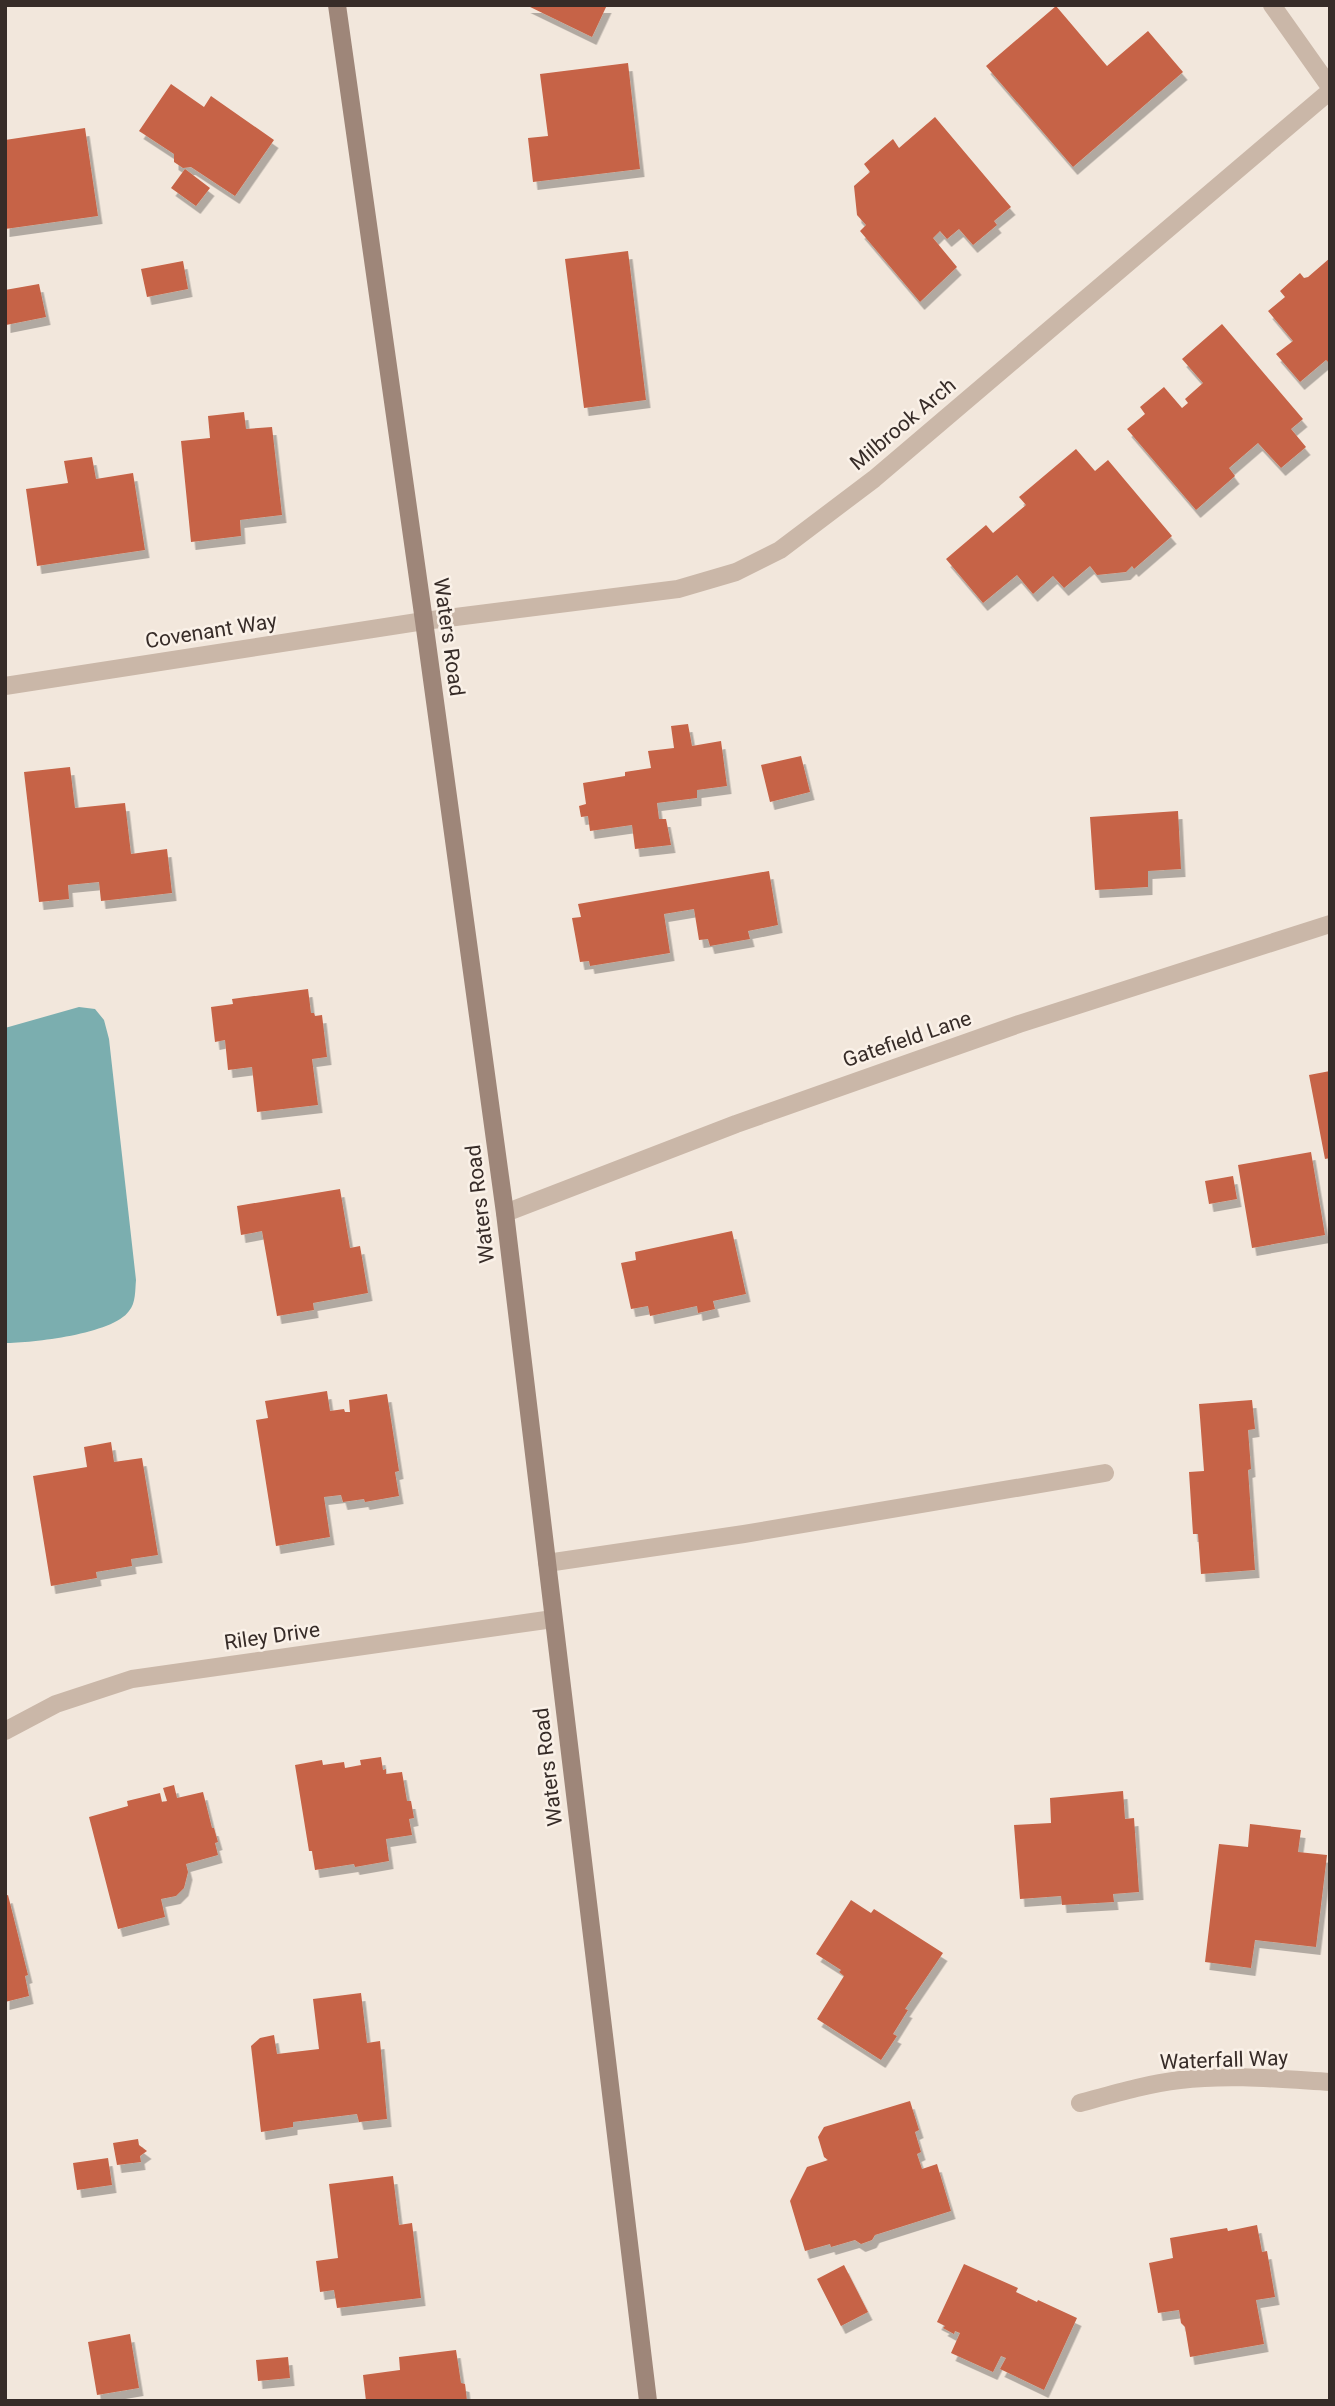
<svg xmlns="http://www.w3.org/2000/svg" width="1335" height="2406" font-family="Roboto,sans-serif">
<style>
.water{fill:#7baeaf}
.building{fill:#c66346;filter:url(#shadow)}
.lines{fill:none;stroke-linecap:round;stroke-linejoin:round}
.lane{stroke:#cab7a8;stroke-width:18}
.street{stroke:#cab7a8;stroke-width:18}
.secondary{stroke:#9e8679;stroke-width:18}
.labels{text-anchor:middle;stroke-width:5;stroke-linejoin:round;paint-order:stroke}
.street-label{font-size:21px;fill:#372c28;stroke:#faf1e8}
</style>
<defs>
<filter id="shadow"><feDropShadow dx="4.5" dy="8" stdDeviation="0" flood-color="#0004"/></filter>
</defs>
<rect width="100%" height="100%" fill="#f2e7dc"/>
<path class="water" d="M79,1007l16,2 9,11 5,19 27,241c-1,10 0,23 -7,31 -16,23 -97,32 -124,32v-315z"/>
<path class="building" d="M526,5h81l-15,32z
M1056,6l51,60 41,-35 35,41 -110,95 -87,-101z
M628,63l12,106 -107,13 -5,-44 20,-2 -8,-62z
M171,84l33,23 7,-11 63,44 -39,56 -44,-29 -8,1 -9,-6v-8l-35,-23z
M935,117l76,90 -17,14 3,4 -24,20 -14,-16 -12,10 -7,-8 -7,7 24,29 -37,35 -60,-71 6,-6 -9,-10 -3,-29 16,-14 -6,-8 29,-25 6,9z
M85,128l13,88 -93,13v-89z
M185,169l25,19 -14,18 -25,-18z
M628,251l18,149 -62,8 -19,-149z
M1330,258v106l-4,-4 -26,22 -24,-28 17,-13 -25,-30 17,-14 -5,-6 20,-18 4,5 4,-1z
M183,261l5,28 -41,8 -6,-28z
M39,284l7,33 -40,8 -1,-35z
M1222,324l81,95 -12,10 15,18 -25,21 -23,-25 -29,25 6,8 -39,34 -69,-81 18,-15 -5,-7 24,-20 18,21 6,-5 -3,-4 18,-16 -21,-24z
M244,412l2,17 26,-2 10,88 -42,5 1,16 -50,6 -10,-101 29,-3 -2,-22z
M1076,449l19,22 13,-11 64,76 -38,33 -2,-3 -6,6 -29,3 -7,-9 -26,22 -11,-12 -20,18 -16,-19 -34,28 -37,-44 40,-34 7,8 33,-28 -7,-8z
M92,457l4,22 37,-6 12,77 -108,16 -11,-77 42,-6 -4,-22z
M688,724l4,22 29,-5 6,45 -30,4v8l-40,5 2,16h7l5,26 -36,4 -3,-24 -42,6 -2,-15 -7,1 -2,-11 7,-2 -3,-21 42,-7v-4l26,-4 -3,-17 26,-3 -3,-22z
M801,756l9,36 -40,10 -9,-37z
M70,767l5,41 50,-5 6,51 36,-5 5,44 -71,8 -2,-19 -31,3 1,14 -30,3 -15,-130z
M1178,811l3,58 -33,2v16l-53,3 -5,-73z
M769,871l9,54 -30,6 2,8 -40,7 -2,-7 -9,1 -5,-31 -30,5 6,39 -80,13 -1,-5 -9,1 -8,-44 9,-1 -3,-13z
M308,989l3,24h3l1,3 7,-1 5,42 -15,2 6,46 -61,7 -5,-45 -24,3 -3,-30 -10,2 -4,-35 22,-3 -1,-5z
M1330,1071v87l-5,1 -16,-84z
M1311,1152l14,83 -73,13 -14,-83z
M1233,1176l4,23 -28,5 -4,-23z
M340,1189l10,59 10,-2 8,47 -55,10 1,7 -37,6 -15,-85 -21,4 -4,-29z
M732,1231l14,63 -33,7 2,8 -17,4 -1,-7 -47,10 -2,-10 -17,3 -10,-46 15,-3 -1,-8z
M327,1391l3,20 14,-2 1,3h5l-1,-12 38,-6 12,77 -4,1 4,24 -34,6 -1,-3 -21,3 -2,-7 -17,2 6,40 -54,9 -20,-126 12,-2 -3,-17z
M1252,1400l3,29 -7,1 3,39 -3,1 7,100 -54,4 -3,-40h-5l-4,-62 15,-1 -5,-67z
M111,1442l3,20 28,-4 16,97 -27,4 1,7 -36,6 1,6 -46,8 -18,-110 54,-9 -3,-20z
M381,1757l2,13 3,-1v5l16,-2 5,29h4l3,17 -5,1 3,16 -26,4 3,22 -34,6 -1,-3 -39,6 -3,-19h-3l-14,-86 27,-5 1,5 21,-3 1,6 16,-3 -1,-5z
M174,1785l3,13 26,-6 9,36h2l4,14 -3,1 3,12 -32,9 2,8 -4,16 -8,8 -15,3 4,18 -47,12 -29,-112 39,-11 -1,-5 33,-8 2,9 5,-1 -4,-13z
M1123,1791l2,28 9,-1 5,74 -26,2 1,8 -52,3 -1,-9 -41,3 -6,-74 37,-2 -1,-25z
M1250,1824l51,6 -3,22 29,3 -11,92 -61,-7 -4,28 -46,-6 14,-118 29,3z
M8,1895l20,80 -3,1 4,20 -24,6v-106z
M851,1900l20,13 3,-4 69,44 -38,56 3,1 -15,24 4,2 -16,24 -64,-41 27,-43 -5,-4 2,-2 -25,-16z
M361,1993l6,50 13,-2 7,78 -28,3 -2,-8 -64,8v5l-32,5 -10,-86 9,-8 14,-3 3,19 42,-5 -6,-50z
M910,2101l9,29 -4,2 6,20 -4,2 5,15 15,-5 14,47 -76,24 -3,5 -11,4 -6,-4 -24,7 -1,-3 -25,7 -15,-50 17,-34 21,-7 -4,-3 -6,-20 6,-10z
M138,2139l1,6 8,6 -7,5 1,6 -24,3 -4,-22z
M108,2158l4,27 -35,5 -4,-27z
M393,2176l6,49 13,-2 9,75 -84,10 -3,-18 -14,2 -4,-31 22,-3 -9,-74z
M1257,2225l5,27 5,-1 8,46 -19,3 8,44 -74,13 -5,-30 -4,-4 -2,-13 -21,3 -9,-50 24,-5 -3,-20 57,-10 1,3z
M964,2264l54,24 -2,4 21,10 1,-2 39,18 -33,72 -44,-21 6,-11 -5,-2 -8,16 -42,-19 9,-20 -5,-2 -1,3 -11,-6 2,-2 -8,-4z
M844,2265l24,47 -27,14 -24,-47z
M130,2334l9,54 -42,7 -9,-53z
M456,2350l5,33 4,1 2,17h-101l-3,-26 37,-5 -1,-13z
M288,2357l2,21 -32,3 -2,-21z"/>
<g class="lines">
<path class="lane" d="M547,1563l197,-29 361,-61"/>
<path class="street" d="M1272,5l58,82
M5,686l419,-65 254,-32 58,-17 44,-22 94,-71 456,-388
M505,1213l231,-89 283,-100 311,-100
M5,1731l51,-27 76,-25 421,-60
M1080,2103c33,-9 66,-19 100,-23 49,-6 100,-1 150,2"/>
<path class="secondary" d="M337,5l87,616 81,592 143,1188"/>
</g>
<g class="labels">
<g class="street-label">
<text transform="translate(903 424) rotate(-40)" y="7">Milbrook Arch</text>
<text transform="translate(211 631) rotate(-9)" y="7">Covenant Way</text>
<text transform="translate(449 637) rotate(82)" y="7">Waters Road</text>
<text transform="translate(907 1039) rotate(-19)" y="7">Gatefield Lane</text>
<text transform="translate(480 1204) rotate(-97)" y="7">Waters Road</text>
<text transform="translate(272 1636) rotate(-8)" y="7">Riley Drive</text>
<text transform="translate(548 1767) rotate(-97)" y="7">Waters Road</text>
<text transform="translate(1224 2060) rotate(-2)" y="7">Waterfall Way</text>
</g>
</g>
<rect width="1335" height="2406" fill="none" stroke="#372c28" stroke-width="14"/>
</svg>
